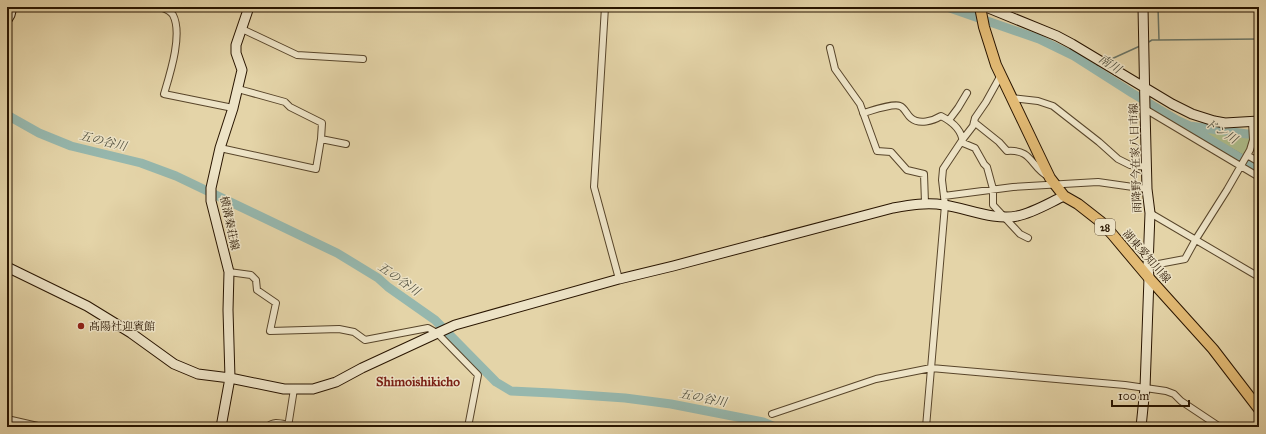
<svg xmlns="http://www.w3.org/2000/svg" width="1266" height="434" font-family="'IM FELL Great Primer','Noto Serif JP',serif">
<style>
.green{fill:#aebe8c;stroke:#6c6a46}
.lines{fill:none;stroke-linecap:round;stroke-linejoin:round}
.stream{stroke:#6a7668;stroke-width:1.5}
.river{stroke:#96b7ad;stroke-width:9}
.street-casing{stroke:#58452a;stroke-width:8}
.secondary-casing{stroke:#291500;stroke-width:11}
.primary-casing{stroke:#291500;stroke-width:12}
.street{stroke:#ede3c6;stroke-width:6}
.secondary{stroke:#ede3c6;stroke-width:9}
.primary{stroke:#e2ba74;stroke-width:10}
.poi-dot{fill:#8f2418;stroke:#ede3c6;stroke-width:1.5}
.labels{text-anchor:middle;stroke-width:3;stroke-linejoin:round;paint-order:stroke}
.shield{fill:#ede3c6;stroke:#64533b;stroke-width:1}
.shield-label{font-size:10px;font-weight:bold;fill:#291500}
.street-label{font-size:11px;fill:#291500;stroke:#ede3c6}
.poi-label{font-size:11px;fill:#291500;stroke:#ede3c6;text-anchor:start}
.water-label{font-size:12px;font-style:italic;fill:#4f4e3d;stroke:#ede3c6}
.quarter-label{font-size:13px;font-weight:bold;fill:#7a1f14;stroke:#ede3c6}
</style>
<rect width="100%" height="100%" fill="#e4d4a8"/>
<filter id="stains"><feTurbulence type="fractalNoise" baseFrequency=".005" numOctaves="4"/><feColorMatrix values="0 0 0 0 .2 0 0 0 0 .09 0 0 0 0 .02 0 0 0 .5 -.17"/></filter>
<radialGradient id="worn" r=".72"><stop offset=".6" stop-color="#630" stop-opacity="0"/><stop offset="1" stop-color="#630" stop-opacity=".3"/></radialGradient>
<path class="green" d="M1198,130l52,6 1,4 -6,16z"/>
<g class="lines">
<path class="stream" d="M1158,7l1,33
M1147,43l5,-3h7l100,-1
M1107,61l33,-15
M1091,68l7,-3"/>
<path class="river" d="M947,7l92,32 35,17 58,37 45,27 13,6 57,8h12
M7,115l32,18 32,13 70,17 35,13 161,77 41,25 10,9 47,33 61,62 15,9 41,2 73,5 46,6 92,18 12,5
M1191,127l6,5 62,37"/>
<defs>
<path id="street" d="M160,7c5,2 10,3 13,8 10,19 -3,59 -9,79l69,14
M605,7l-11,180 25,92
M242,29l55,26 66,4
M830,48l5,21 25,35 17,47 14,1 16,18 17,4 1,29
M238,89l47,13 5,5 32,16 -1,16
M1011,98l27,3 15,5 46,36 19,17 12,6 17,2
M1145,109l114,68
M863,113c8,-2 30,-10 37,-7 5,2 7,9 11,12 8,7 22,3 30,-2 10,5 21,14 22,27l12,5 9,16 3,3 6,22v16l27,29 8,4
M949,120l9,-12 9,-15
M974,122l25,20 8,9c26,-2 23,16 42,26
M220,148l96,21 5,-30 25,5
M1247,155l12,7
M944,196l69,-9 85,-5 49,7
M1150,213l109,64
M1148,266l37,-7 11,-20 31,-49 23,-40 3,-10 -1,-18
M229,272l22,3 5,5 1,10 19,13 -6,28 69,-2 15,3 11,8 63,-12 9,5 41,42 -10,52
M772,414l104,-35 55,-11 194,17 41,6 8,3 7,7 39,26
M7,419l35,8
M267,427c7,-6 12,-4 21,-2
M288,427l6,-38
M926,427l19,-222 -3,-25 1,-11 20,-30 10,-13 2,-8 11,-16 15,-27"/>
<path id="secondary" d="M986,7l71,29 15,8 100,60 20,10 22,7 11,2 34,-2
M7,20l3,-5 2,-8
M7,267l80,39 44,27 43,31 24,10 32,4 54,11h29l23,-7 26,-14 93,-43 164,-46 54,-13 220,-58c17,-3 34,-6 51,-3 22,3 51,16 73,11 16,-3 32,-13 47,-20
M221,427l9,-49 -2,-68 1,-38 -18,-71v-13l9,-40 13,-40 9,-38 -6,-17v-8l13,-38
M1141,427l4,-39 4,-110 -1,-12 2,-53 -3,-24 -2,-80 -2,-102"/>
<path id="primary" d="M980,7l4,20 12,38 54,113 14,18 14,8 23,18 11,12 37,44 64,71 46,60"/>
</defs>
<use href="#street" class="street-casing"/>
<use href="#secondary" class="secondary-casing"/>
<use href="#primary" class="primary-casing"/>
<use href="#street" class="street"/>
<use href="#secondary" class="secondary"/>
<use href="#primary" class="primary"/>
</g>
<circle class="poi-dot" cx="81" cy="326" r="4"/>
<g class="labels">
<rect class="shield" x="1095" y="219" width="20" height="16" rx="3"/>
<g class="shield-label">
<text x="1105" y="231">28</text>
</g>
<g class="street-label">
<text transform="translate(1135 158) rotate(-92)" y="4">雨降野今在家八日市線</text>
<text transform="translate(230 223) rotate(78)" y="4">横溝秦荘線</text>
<text transform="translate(1147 256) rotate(49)" y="4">湖東愛知川線</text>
</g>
<g class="poi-label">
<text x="89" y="330">髙陽社迎賓館</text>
</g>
<g class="water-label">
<text transform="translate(1110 64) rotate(33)" y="4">南川</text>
<text transform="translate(1221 131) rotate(32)" y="4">ドン川</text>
<text transform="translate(103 141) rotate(14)" y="4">五の谷川</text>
<text transform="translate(399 279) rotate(35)" y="4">五の谷川</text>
<text transform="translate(703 398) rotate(11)" y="4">五の谷川</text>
</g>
<g class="quarter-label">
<text x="418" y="386">Shimoishikicho</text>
</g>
</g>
<rect width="1266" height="434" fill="none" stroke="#e4d4a8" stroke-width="24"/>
<rect x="8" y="8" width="1250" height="418" fill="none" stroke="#291500" stroke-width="2"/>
<rect x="12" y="12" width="1242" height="410" fill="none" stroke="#291500"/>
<path d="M1112 400v6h77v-6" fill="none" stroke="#291500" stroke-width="2"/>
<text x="1118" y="400" font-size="12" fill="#291500" stroke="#ede3c6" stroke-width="3" paint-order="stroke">100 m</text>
<rect width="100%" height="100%" filter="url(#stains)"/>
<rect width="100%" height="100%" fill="url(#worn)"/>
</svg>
